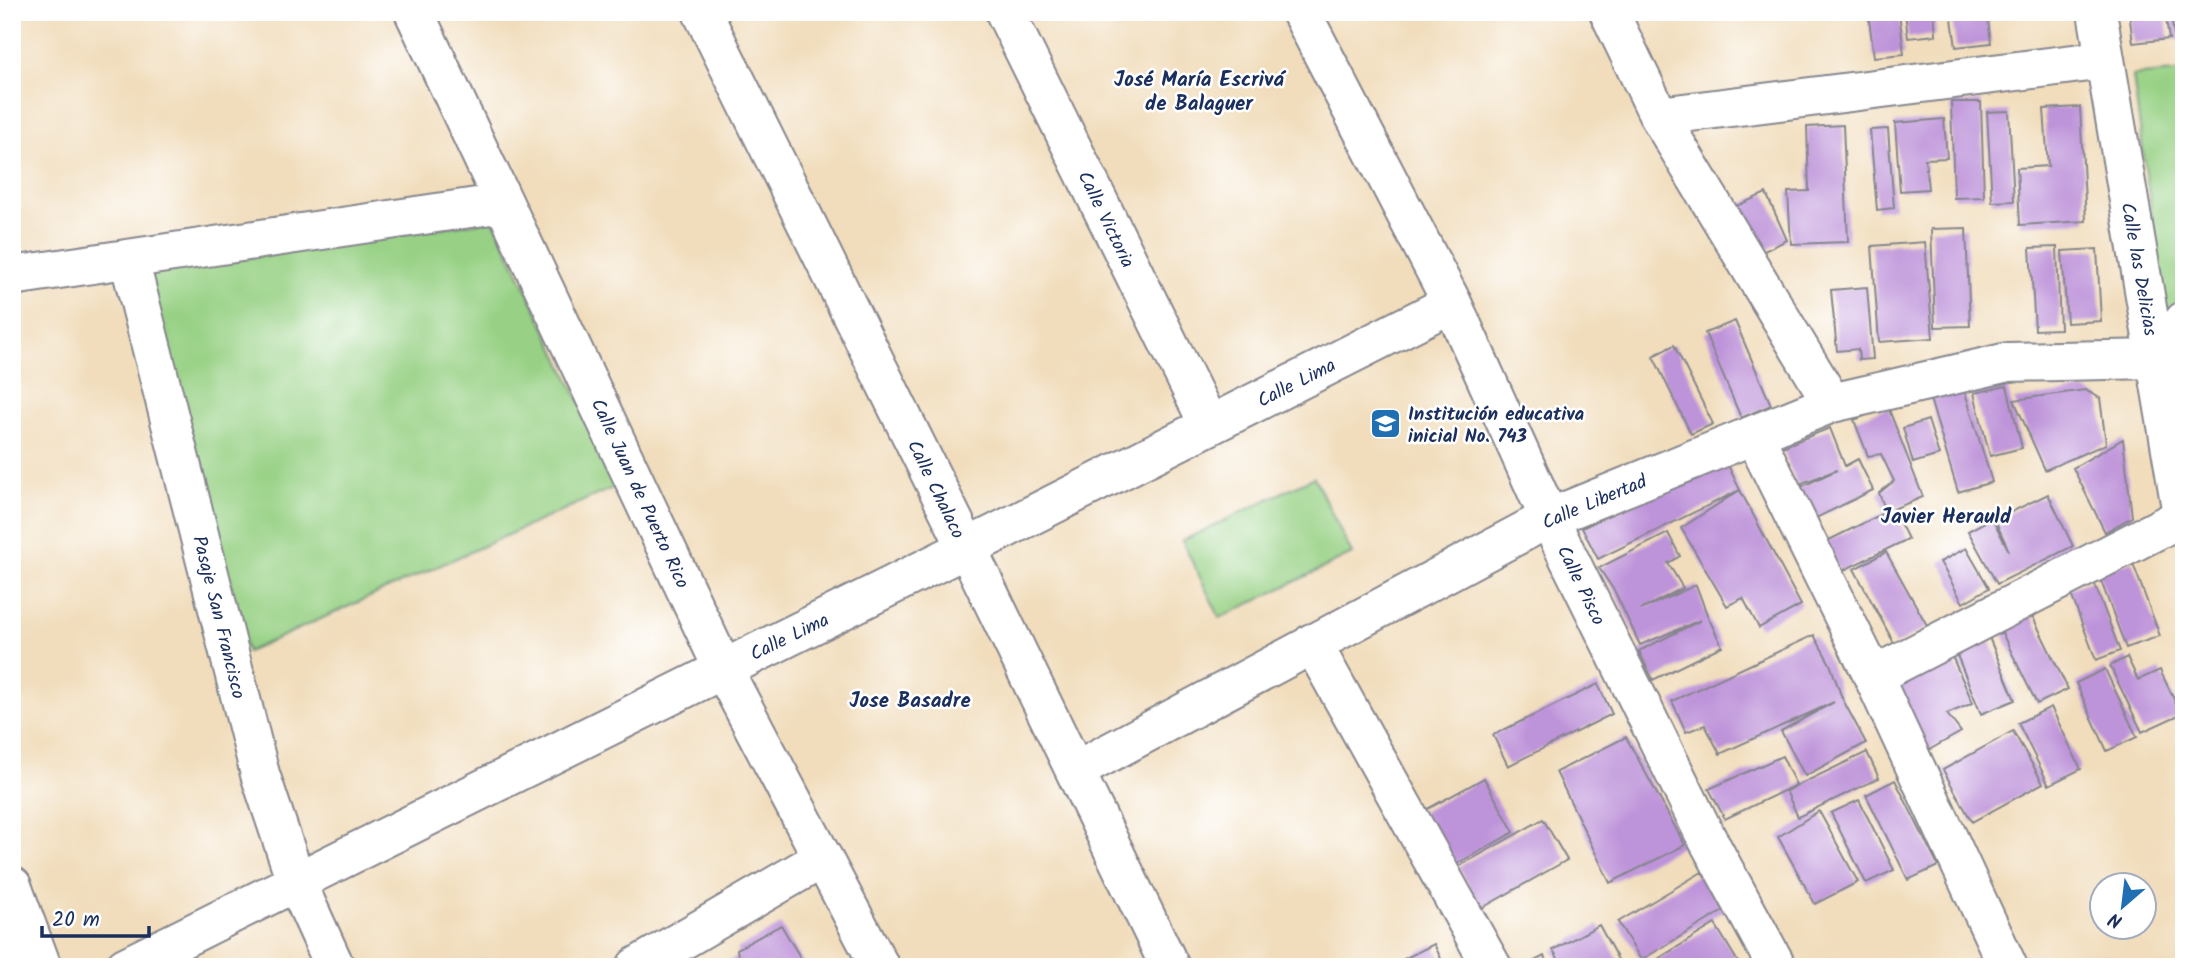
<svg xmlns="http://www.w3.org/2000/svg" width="2196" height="979" font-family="Kalam,sans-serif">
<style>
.green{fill:#98d185;stroke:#5a8072;stroke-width:2}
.building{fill:#bd93d9}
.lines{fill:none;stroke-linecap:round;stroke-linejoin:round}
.minor-casing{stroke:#86868d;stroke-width:42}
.minor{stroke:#fff;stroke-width:38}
.labels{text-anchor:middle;stroke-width:5;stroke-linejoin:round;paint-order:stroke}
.street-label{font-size:19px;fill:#1b2f5e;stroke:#fff}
.poi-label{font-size:19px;font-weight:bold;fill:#1b2f5e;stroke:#fff;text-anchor:start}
.neighbourhood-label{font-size:21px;font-weight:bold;fill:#1b2f5e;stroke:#fff}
</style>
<rect width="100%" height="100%" fill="#fff"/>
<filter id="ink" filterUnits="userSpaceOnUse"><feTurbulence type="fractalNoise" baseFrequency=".0143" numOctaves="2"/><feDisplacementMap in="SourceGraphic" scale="14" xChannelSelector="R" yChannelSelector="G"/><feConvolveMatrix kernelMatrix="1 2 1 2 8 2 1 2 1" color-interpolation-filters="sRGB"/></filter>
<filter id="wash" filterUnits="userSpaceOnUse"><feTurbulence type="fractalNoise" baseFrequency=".00686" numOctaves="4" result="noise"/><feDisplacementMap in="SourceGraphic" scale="28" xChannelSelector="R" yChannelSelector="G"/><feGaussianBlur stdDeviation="1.57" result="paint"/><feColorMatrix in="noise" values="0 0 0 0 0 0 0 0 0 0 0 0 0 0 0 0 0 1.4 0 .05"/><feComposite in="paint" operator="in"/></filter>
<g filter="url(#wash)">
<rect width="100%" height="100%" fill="#f1ddbc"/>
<path class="green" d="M2184,71v226l-18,24 -33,-245z
M494,220l125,265 -372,167 -102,-379z
M1314,477l38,77 -132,64 -38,-77z"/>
<g id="blocks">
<path class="building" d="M1868,12h31l5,42 -30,3z
M1905,12h29l2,23 -28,3z
M1951,12h36l4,31 -35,4z
M2129,12h36l4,27 -36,4z
M2170,12h14v27l-9,1z
M1951,102h30l3,95 -30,1z
M2080,107l6,114 -66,4 -3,-57 31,-2 -4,-57z
M2009,111l5,90 -22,1 -5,-90z
M1944,119l3,39 -22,1 3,30 -28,2 -5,-68z
M1843,125l5,117 -57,2 -3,-52 21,-1 -2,-64z
M1888,129l6,79 -17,2 -7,-80z
M1766,193l21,47 -31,15 -22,-48z
M1966,228l4,98 -35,1 -4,-98z
M1925,242l8,96 -54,4 -7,-96z
M2057,247l3,82 -25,1 -5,-82z
M2097,249l4,72 -34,2 -5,-72z
M1867,287l6,72 -14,1 -1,-11 -21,2 -6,-61z
M1735,321l36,84 -30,13 -36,-85z
M1674,345l39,79 -22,10 -38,-78z
M2007,386l15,62 -32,8 -16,-63z
M1964,389l28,93 -34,10 -28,-93z
M2085,390l15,8 6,46 -61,26 -31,-70z
M1888,407l35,90 -30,12 15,30 -68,33 -15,-30 61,-30 -7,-19 15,-12 -13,-27 -13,2 -14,-36z
M1928,420l11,35 -26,8 -10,-35z
M1830,428l15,38 13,-7 15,31 -67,33 -16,-31 47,-22 -40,15 -15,-38z
M2123,439l9,78 -27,15 -32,-64z
M1725,459l15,31 -142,69 -16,-31z
M1740,490l61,115 -42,23 -16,-30 -16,8 -46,-78z
M2048,494l25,52 -76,38 -29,-53 24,-13 17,33 -14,-31z
M1668,533l12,23 -12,7 15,25 -43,22 56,-25 12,32 14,29 -69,34 -14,-29 62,-31 -61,25 -25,-53 -16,-24z
M1966,548l23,40 -26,15 -23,-41z
M1886,552l42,75 -33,18 -41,-76z
M2132,561l28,75 -34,12 -28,-75z
M2093,580l27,71 -24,9 -27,-71z
M2028,607l40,82 -31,15 -40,-81z
M1814,635l16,29 12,34 24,45 -61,33 -24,-45 53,-29 -114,52 -15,-29 -19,7 -14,-31z
M1988,635l27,65 -34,14 -27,-66z
M1950,652l23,51 -26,11 14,18 -32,18 -39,-71z
M2127,657l11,23 22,-10 21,44 -39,18 -32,-66z
M2105,669l32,68 -30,14 -31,-68z
M1598,684l14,30 -104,52 -15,-31z
M2051,707l30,62 -32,16 -31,-62z
M2013,731l30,52 -71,39 -29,-52z
M1626,737l59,108 -75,38 -54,-111z
M1867,752l12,26 -81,39 -12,-26z
M1782,756l14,29 -71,34 -16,-30z
M1484,778l30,54 -61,34 -31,-54z
M1895,780l43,86 -30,14 -42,-85z
M1859,800l35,70 -28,13 -35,-70z
M1819,811l39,71 -43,22 -37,-67z
M1543,819l24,41 -85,48 -24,-41z
M1702,872l23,38 -84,50 -23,-38z
M1715,924l26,43h-96z
M781,925l25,42h-86l18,-11 -1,-7z
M1599,925l23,42h-59l-10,-17z
M1434,944l11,23h-57z
M1544,956l6,11h-27z"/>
</g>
</g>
<g filter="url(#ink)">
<use href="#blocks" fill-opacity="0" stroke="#86868d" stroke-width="2"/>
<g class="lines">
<defs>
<path id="minor" d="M414,12l309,657 157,298
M702,12l265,536 203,419
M1005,12l204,413
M1301,12l151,291 97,215 154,313 74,136
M1609,12l50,104 173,287
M2097,12l87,514
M1659,116l446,-56
M129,259l131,515 36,107 39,86
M12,276l492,-73
M1754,435l119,241 135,291
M1312,643l180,324
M1873,676l309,-159
M1075,771l474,-253 283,-115 176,-41 147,-3 29,-38
M12,886l30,81
M125,967l842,-419 485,-245
M636,967l187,-109"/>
</defs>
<use href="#minor" class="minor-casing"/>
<use href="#minor" class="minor"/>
</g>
</g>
<defs>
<symbol id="school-square" viewBox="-11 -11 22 22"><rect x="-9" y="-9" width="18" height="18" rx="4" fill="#1f6fb2" stroke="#fff"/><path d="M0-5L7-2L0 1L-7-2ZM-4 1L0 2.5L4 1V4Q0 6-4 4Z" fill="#fff"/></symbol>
</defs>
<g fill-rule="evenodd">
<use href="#school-square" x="1368" y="406" width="35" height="35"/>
</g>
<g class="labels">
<g class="street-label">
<text transform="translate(1107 219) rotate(64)" y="7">Calle Victoria</text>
<text transform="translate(2140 269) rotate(80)" y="7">Calle las Delicias</text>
<text transform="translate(1296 382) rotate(-27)" y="7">Calle Lima</text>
<text transform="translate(937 489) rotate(64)" y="7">Calle Chalaco</text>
<text transform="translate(641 493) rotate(65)" y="7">Calle Juan de Puerto Rico</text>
<text transform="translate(1594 501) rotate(-23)" y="7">Calle Libertad</text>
<text transform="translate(1582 585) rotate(64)" y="7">Calle Pisco</text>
<text transform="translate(220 617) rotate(76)" y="7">Pasaje San Francisco</text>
<text transform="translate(789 636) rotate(-26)" y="7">Calle Lima</text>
</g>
<g class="poi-label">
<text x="1408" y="420">Institución educativa<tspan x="1408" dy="22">inicial No. 743</tspan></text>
</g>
<g class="neighbourhood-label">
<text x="1199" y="86">José María Escrivá<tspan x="1199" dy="24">de Balaguer</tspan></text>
<text x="1946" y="523">Javier Herauld</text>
<text x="910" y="707">Jose Basadre</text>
</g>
</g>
<rect width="2196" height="979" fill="none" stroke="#fff" stroke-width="42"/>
<g transform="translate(2123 906) rotate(208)"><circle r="33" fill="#ffffff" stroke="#a4acbf" stroke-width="2"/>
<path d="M0-5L12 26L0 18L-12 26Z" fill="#1f6fb2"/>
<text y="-10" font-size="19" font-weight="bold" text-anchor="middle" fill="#1b2f5e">N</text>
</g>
<path d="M42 926v10h107v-10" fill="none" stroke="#1b2f5e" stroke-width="3.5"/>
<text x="52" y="926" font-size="21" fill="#1b2f5e" stroke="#ffffff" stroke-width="5" paint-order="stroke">20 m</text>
</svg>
